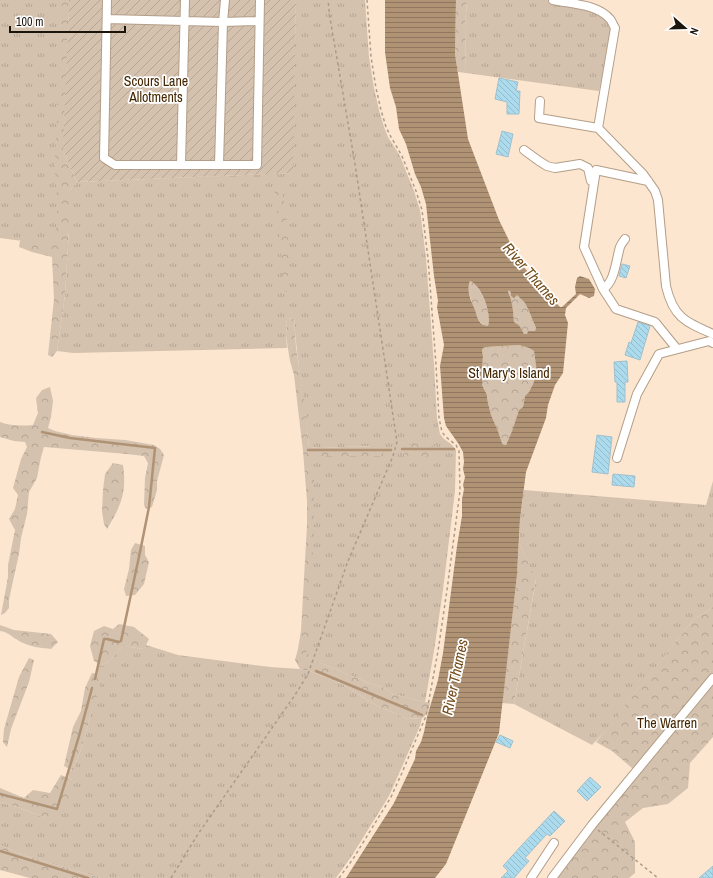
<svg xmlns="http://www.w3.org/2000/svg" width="713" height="878" font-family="'Archivo Narrow',sans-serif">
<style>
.grass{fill:url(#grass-tufts)}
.forest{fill:url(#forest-crowns)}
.garden{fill:url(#garden-furrows)}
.water{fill:url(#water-rules);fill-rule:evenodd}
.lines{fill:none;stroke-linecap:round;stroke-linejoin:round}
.stream{stroke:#b09375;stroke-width:2.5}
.building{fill:url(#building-back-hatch);stroke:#9fc0cd}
.minor-casing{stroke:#b39e88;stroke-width:10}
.path{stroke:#ac9a88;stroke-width:1.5;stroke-dasharray:3 3;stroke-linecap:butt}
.minor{stroke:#fff;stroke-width:8}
.labels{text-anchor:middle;stroke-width:3.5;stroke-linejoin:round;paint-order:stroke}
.park-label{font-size:14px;fill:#442600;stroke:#fff}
.water-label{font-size:15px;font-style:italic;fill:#734b18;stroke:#fff}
</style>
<defs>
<pattern id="grass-tufts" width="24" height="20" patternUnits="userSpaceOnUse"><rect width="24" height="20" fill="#d4c1ae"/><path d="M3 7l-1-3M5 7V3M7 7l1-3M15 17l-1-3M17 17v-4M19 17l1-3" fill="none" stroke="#b5a594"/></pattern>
<pattern id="forest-crowns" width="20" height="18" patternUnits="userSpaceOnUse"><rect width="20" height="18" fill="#d4c1ae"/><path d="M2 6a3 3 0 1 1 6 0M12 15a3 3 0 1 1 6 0" fill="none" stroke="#b5a594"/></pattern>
<pattern id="garden-furrows" width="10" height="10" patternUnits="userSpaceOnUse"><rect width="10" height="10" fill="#d4c1ae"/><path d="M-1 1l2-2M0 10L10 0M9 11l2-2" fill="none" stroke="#b5a594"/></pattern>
<pattern id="water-rules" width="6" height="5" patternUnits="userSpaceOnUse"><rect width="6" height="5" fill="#b09375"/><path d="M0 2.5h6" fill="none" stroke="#8e775e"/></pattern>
<pattern id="building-back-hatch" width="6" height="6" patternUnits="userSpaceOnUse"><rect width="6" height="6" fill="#acdbed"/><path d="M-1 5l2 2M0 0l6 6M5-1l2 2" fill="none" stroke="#93bbca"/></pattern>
</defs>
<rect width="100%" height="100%" fill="#fde6cf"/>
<path class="grass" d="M0,0h69l-9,246 -60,-8z
M296,0h69l4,57 5,31 5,22 5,17 4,10 12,19 14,35 6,19 6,48 8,107 3,53 3,16 4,5 7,5 5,6 -1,41 -12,99 -9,61 -9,51 -32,-8 -8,-6 -16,-5 -68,-28 5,-28 3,-173 63,-8 -52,2 -11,-1c-4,-43 -12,-85 -15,-128l-7,-1 -1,18 1,12 -214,5 -16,-2 8,-56 4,-65v-39l8,-9 215,-9z
M467,0h81l1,2 49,11 9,4 6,13 -14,61 -133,-18 -1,-46z
M713,481v126l-20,13 -87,110 -14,15 -78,-41 22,-124 -17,-37 1,-24 4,-29 182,15z
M146,645l32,10 92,12 30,2 10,2 32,13 37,23 13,5 15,7 15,-1 -2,8 -31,70 -38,61 -15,21h-235l-75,-22 -26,-11v-43l20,6 25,10 27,-38 -4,-2 2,-8 3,1 11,-31 7,-27 9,-39h-3l2,-10 4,2 9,-8 11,-12 21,3z"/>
<path class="forest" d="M61,0h8l-6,151 14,31 -8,9v39l-4,65 -8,56 -5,6 -4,-2 6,-56 -2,-42 -20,-5 -13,-5 1,-6 16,-2 20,3v-23l2,-18 -3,-21v-26l2,-27 3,-114z
M456,0h11l-2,27 1,46 -8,-1 -3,-18z
M280,179c7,37 12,75 7,113l-4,-3 -3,-57 -7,-51z
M470,281c12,6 22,33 18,45h-3l-4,-3 -4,-5 -9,-28z
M509,290l2,3 6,2 8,8 4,8 7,17 -1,3h-6l-2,3h-4l-4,-9 -5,-3c-1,-11 -1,-20 -6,-30z
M287,318l7,1 2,28 9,60 4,40c25,2 50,-3 75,1l-1,8h-65l-7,5 3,18v61l-3,32 -1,30 -4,55 63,26 16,5 8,6 12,3 25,6 -2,9 -5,6 -16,1 -15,-7 -13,-5 -37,-23 -32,-13 -10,-2 -5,-9 3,-11 3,-18 6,-106v-24l-4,-50 -9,-76 -4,-14 -4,-25z
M519,345l10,3 5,3 3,22 -4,11 -4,8 -4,4 -2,11 -4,3 -7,21 -6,14h-2l-2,-2 -4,-12 -7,-16 -4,-16v-4l-5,-10v-15l1,-14 -1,-5 1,-3 3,-1z
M50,387l3,14 -2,16 -3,11 7,3 17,4 24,3 29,2 29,5 6,4 4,6 -7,26v9l-5,17 -6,2 -2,-4 1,-27 3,-15 -4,-7 -17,-2 -83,-7 -3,10 -4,21 -8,14 -2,22 -6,24 -2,16 -8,36 -2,10v8l-4,5 -4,2 7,-38v-12l7,-35 -6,-11 6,-10 3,-14 -5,-7 8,-29 6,-12 -2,-5 -11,-1 -14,-4v-15c11,4 21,4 33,3l5,-12 -2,-15 6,-8z
M416,443l16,3 12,1v6l-26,5 -14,-3 3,-9z
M113,463l10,2c4,27 -2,41 -16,64l-3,-5 -2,-12 1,-22 2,-16z
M135,543l10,3v9l4,7 -5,22 -9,11 -9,1 -2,-7 5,-20 2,-19z
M519,543l17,36 -22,125 -12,-1 15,-128z
M713,607v130l-23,26 -2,25 -20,16 -25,4 -18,14 10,20v31l-6,5h-77l87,-104 -27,-23 -16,-9 97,-122z
M119,624l15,3 15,12 -5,10 -21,-3 -11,12 -9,8 -9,-5 -4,-15 4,-15 10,-5 9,3z
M0,625l14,5 37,4 7,8 -7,7c-9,-1 -19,-2 -28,-6 -8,-3 -15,-12 -23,-12z
M29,658l5,2 -5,22 -18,47 -4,18 -4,-5 1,-13 15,-52z
M92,673l8,1v13l-9,26 -7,27 -11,31 -9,-5 9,-39 8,-16 4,-23z
M61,775l11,5 -2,17 -10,17 -15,4 -25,-10 -20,-6v-14l24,10 9,-8 17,3z
M0,845l26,11 75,22h-71l-30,-8z"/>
<path class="garden" d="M69,0h227l-3,173 -216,9 -14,-31z"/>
<path class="water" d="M385,0h71l-1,54 13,85 31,81 21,43 40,44h2l14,-13 -1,-7 2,-9 3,-2 9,3 6,10 -1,7 -5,2 -9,-4 -14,14 -1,7 3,8 -5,50 -8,12 -7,20 -2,13 -20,54 -6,47 -3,56 -18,158 -53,131 -11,14h-89l48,-75 21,-44 1,-8 5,-9 3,-10 3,-15 11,-37 5,-27 14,-107 5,-30v-17l2,-10 -1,-4 2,-8 -2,-8 1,-7 -1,-10 -5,-9 -12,-17 -2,-8 -4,-52 4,-21 -7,-38 1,-6 -4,-25 -8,-72 -5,-17 -6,-13 -9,-30 -7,-15 -3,-22 -6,-19 -5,-36zM470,281c12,5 22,33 18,45 -9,0 -11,-9 -13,-16 -4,-10 -9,-18 -5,-29zM509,290l2,3v3l3,2 3,-3 8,8 4,8 7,17 -1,3h-7l-1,3h-3l-5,-9 -5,-3c-1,-11 -1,-20 -6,-30zM519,345l10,3 5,3 3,22 -4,11 -4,8 -4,4 -2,11 -4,3 -7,21 -6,14h-2l-2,-2 -4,-12 -7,-16 -4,-16v-4l-5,-10v-15l1,-14 -1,-5 1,-3 3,-1z"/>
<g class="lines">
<path class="stream" d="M42,432l28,6 85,10 -6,59 -9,45 -19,89 -2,1 -12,-3h-3l-9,40
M402,449h52
M308,450h83
M316,671l106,44
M0,794l57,15 22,-73 13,-48
M0,851l88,27"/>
</g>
<path class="building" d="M499,78l19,4 -2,9h4l-1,23h-12v-12l-12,-3z
M502,131l11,3 -5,23 -12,-3z
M622,264l8,2 -4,12 -7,-2z
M638,322l12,4 -10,34 -15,-5 4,-13 2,1z
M627,361l1,21h-3v20h-8v-20h-2l-1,-20z
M597,435l15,2 -4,37 -16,-2z
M613,474l22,2 -1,11 -22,-2z
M500,735l13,6 -3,7 -14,-6z
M590,777l11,10 -14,14 -10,-10z
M554,811l11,10 -15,15 -3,-2 -22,24 4,3 -15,17h-13l7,-7 -5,-5 18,-20z
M713,866v12h-14z"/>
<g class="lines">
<defs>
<path id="minor" d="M107,0l-3,158 11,7h142l3,-165
M553,0c18,4 44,4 57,19 2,2 3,6 5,9l-17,100 45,46 12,17 3,9 8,86c7,31 19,36 47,48
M107,19l116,3 36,-1
M540,101l-1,17 59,10
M524,150l15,11 8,5 8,2 25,-4 8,4 3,13 2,1
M181,165l4,-165
M219,165l4,-143 2,-22
M648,181l-52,-11 -12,77 19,42 13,20 39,13 22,27
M603,289c12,-7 13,-29 17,-42 1,-3 3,-5 5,-8
M617,458l20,-64 22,-40 50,-13 4,2
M531,878l23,-35
M552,878l40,-53 121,-147"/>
</defs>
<use href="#minor" class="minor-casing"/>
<path class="path" d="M598,830l60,48
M171,878l27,-44 97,-139 13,-21 40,-113 45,-105 4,-14 -42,-278 -25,-146 -2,-18
M339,878l14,-19 38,-62 10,-22 25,-59 12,-65 9,-61 13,-99 -1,-40 -3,-6 -10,-8 -4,-5 -3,-14 -3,-53 -8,-107 -6,-48 -6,-19 -14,-35 -11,-19 -5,-10 -5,-17 -5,-22 -5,-31 -4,-57"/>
<use href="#minor" class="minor"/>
</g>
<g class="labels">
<g class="park-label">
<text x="156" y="86">Scours Lane<tspan x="156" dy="16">Allotments</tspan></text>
<text x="509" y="378">St Mary's Island</text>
<text x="667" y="728">The Warren</text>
</g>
<g class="water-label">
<text transform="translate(531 274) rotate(49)" y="5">River Thames</text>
<text transform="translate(455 677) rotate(-78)" y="5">River Thames</text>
</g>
</g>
<g transform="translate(685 28) rotate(110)" stroke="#ffffff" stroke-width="3" paint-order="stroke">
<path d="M0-3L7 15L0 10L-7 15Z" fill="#1b140b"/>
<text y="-6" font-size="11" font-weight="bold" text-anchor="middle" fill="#1b140b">N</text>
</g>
<path d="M10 26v6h115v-6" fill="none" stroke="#1b140b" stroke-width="2"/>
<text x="16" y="26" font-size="12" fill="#1b140b" stroke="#ffffff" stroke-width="3" paint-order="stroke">100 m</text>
</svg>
